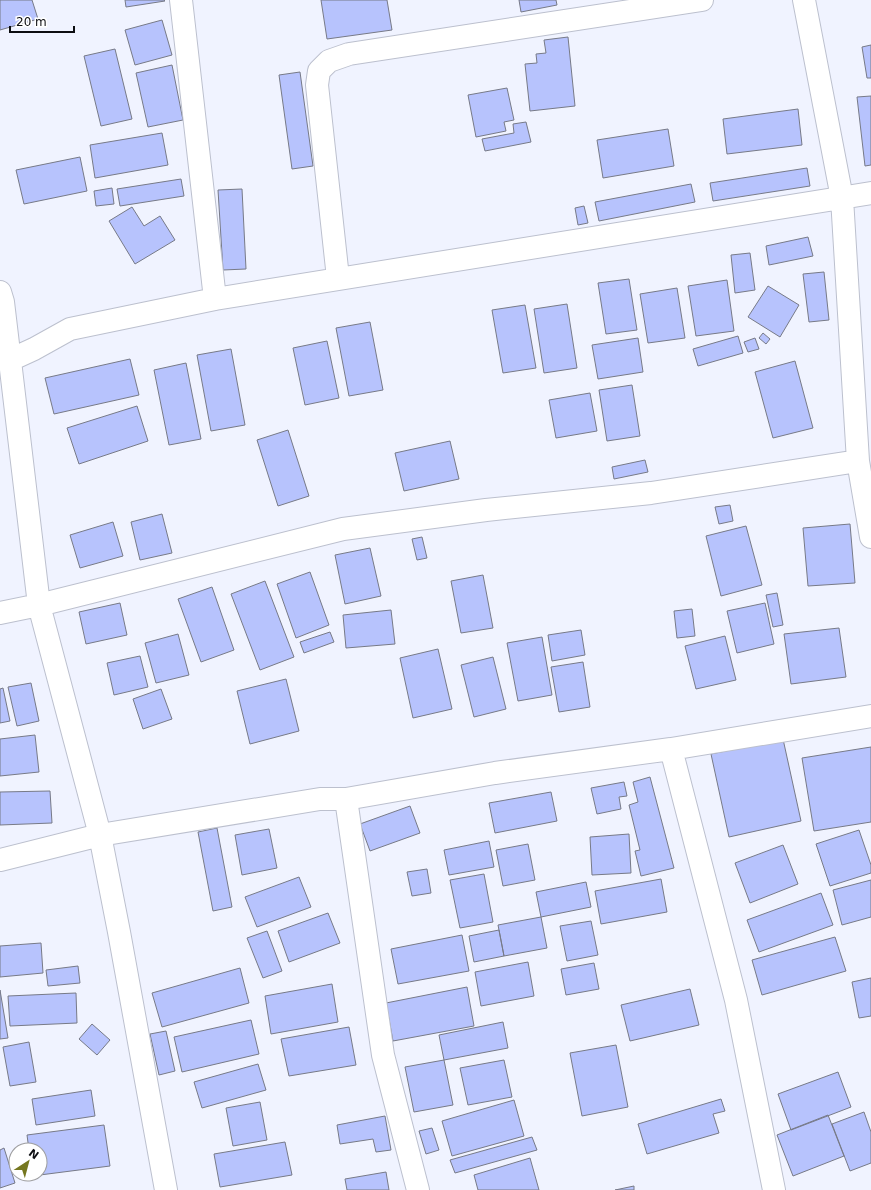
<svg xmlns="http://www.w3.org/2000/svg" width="871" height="1190" font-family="'DejaVu Sans',sans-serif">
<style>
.building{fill:#b7c3fd;stroke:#777a87}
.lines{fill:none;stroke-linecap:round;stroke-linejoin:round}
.street-casing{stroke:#bcc0ce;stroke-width:24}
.street{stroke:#fff;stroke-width:22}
</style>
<rect width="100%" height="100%" fill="#f0f3ff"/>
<path class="building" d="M0,0h32l6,19 -38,11z
M125,0h39l1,1 -39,6z
M321,0h66l5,30 -65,9z
M519,0h37l1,5 -36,7z
M162,20l10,35 -37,10 -10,-35z
M568,37l7,69 -45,5 -5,-47 12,-1 -1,-9 10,-1 -2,-13z
M871,45v33h-4l-5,-31z
M115,49l17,70 -31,7 -17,-70z
M172,65l11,55 -35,7 -12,-54z
M300,72l13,94 -21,3 -13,-94z
M507,88l7,32 -10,2 2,9 -30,6 -8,-42z
M871,96v69l-6,1 -8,-69z
M798,109l4,36 -75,9 -4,-35z
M526,122l5,20 -46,9 -3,-12 32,-6 -1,-9z
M668,129l6,37 -71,12 -6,-38z
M162,133l6,32 -73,13 -5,-33z
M80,157l7,34 -63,13 -8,-34z
M807,168l3,18 -97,15 -3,-18z
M181,179l3,17 -64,10 -3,-17z
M691,184l4,18 -96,19 -4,-19z
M112,188l2,16 -18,2 -2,-15z
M242,189l4,80 -23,1 -5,-80z
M584,206l4,17 -10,2 -3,-17z
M132,207l12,19 16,-10 15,24 -40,24 -26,-43z
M808,237l5,19 -44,9 -3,-19z
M750,253l5,37 -20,3 -4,-38z
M824,272l5,48 -20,2 -6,-48z
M629,279l8,51 -31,4 -8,-51z
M727,280l7,51 -38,5 -8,-50z
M768,286l31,19 -19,32 -32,-20z
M677,288l8,50 -37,5 -8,-49z
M567,304l10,64 -33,5 -10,-64z
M525,305l11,63 -33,5 -11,-63z
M370,322l13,68 -34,6 -13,-68z
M763,333l7,6 -4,5 -7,-6z
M738,336l5,17 -45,13 -5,-17z
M638,338l5,34 -45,7 -6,-34z
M755,338l4,11 -11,3 -4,-10z
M327,341l12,57 -34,7 -12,-57z
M231,349l14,76 -34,6 -14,-76z
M130,359l9,36 -85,19 -9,-36z
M795,361l18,67 -40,10 -18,-66z
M186,363l15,76 -32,6 -15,-75z
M632,385l8,51 -33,5 -8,-51z
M590,393l7,38 -41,7 -7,-38z
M137,406l11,35 -69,23 -12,-36z
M288,430l21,66 -31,10 -21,-66z
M450,441l9,38 -55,12 -9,-38z
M645,460l3,12 -34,7 -2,-12z
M730,505l3,16 -14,3 -4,-17z
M162,514l10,39 -32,7 -9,-38z
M113,522l10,34 -43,12 -10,-33z
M850,524l5,59 -47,3 -5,-58z
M746,526l16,59 -41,11 -15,-60z
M422,537l5,21 -10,2 -5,-21z
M370,548l11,48 -36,8 -10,-49z
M310,572l19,53 -33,13 -19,-54z
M483,575l10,53 -32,5 -10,-52z
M265,581l29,76 -34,13 -29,-76z
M212,587l22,63 -33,12 -23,-63z
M777,593l6,32 -10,2 -7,-32z
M120,603l7,32 -41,9 -7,-32z
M765,603l9,41 -37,9 -10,-42z
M692,609l3,27 -18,2 -3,-27z
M391,610l4,34 -49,4 -3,-33z
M839,628l7,49 -55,7 -7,-50z
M581,630l4,25 -33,6 -4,-26z
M330,632l4,10 -30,11 -4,-11z
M178,634l11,41 -33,8 -11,-40z
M725,636l11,44 -40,9 -11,-43z
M542,637l10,58 -34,6 -11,-58z
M438,649l14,60 -39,9 -13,-60z
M140,656l8,31 -34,8 -7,-32z
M493,657l13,52 -32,8 -13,-52z
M583,662l7,45 -31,5 -8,-45z
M286,679l13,52 -49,13 -13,-53z
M31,683l8,38 -22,5 -9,-39z
M3,688l7,33 -10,2v-34z
M161,689l11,30 -29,10 -10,-30z
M35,735l4,37 -39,4v-37z
M783,739l18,82 -72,16 -18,-83z
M871,747v75l-57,9 -12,-73z
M650,777l24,91 -33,8 -6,-25 5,-1 -11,-45 9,-3 -5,-20z
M624,782l3,14 -8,1 2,12 -24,5 -6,-26z
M50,791l2,32 -52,2v-33z
M551,792l6,29 -62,12 -6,-30z
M410,806l10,27 -50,18 -10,-27z
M217,828l15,79 -19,4 -15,-79z
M269,829l8,39 -35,7 -7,-40z
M859,830l12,35v8l-41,13 -14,-42z
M629,834l2,39 -39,2 -2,-38z
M489,841l5,26 -45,8 -5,-25z
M528,844l7,36 -32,6 -7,-36z
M783,845l15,39 -48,19 -15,-40z
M427,869l4,24 -19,3 -5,-24z
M484,874l9,48 -33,6 -10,-48z
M299,877l12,30 -54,20 -12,-30z
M661,879l6,33 -66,12 -6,-33z
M871,880v37l-29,8 -9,-35z
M586,882l5,25 -50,10 -5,-25z
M821,893l12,32 -74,27 -12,-32z
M328,913l12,30 -51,19 -11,-31z
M541,917l6,31 -43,8 -6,-31z
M591,921l7,34 -31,6 -7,-35z
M499,930l5,26 -30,6 -5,-26z
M267,931l15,40 -19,7 -16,-40z
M462,935l7,36 -71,13 -7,-35z
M835,937l11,34 -84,24 -10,-35z
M41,943l2,30 -43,4v-31z
M528,962l6,34 -53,10 -6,-34z
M594,963l5,26 -33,6 -5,-26z
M78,966l2,17 -32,3 -2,-16z
M240,968l9,35 -87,24 -10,-34z
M871,978v38l-12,2 -7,-36z
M332,984l6,38 -67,12 -6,-38z
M467,987l7,39 -81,15 -7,-38z
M690,989l9,36 -69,16 -9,-36z
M0,990l8,48 -8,1z
M76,993l1,30 -67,3 -2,-30z
M251,1020l8,34 -77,18 -8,-35z
M503,1022l5,26 -64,12 -5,-25z
M92,1024l18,16 -13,15 -18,-16z
M349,1027l7,38 -67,11 -8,-37z
M166,1031l9,40 -16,4 -9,-41z
M29,1042l7,40 -26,4 -7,-39z
M616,1045l12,62 -46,9 -12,-63z
M444,1060l9,45 -39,7 -9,-45z
M504,1060l8,37 -44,8 -8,-37z
M258,1064l8,26 -64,18 -8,-26z
M838,1072l13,35 -60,23 -13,-36z
M91,1090l4,26 -59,9 -4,-26z
M721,1099l4,12 -12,3 6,19 -72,21 -9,-30z
M514,1100l10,36 -72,20 -10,-35z
M260,1102l7,38 -34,6 -7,-38z
M864,1112l7,20v31l-21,8 -18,-47z
M828,1115l16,41 -51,20 -16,-41z
M385,1116l6,34 -15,2 -3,-13 -33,5 -3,-19z
M104,1125l6,41 -78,10v-2h8v-24h-11l-2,-15z
M432,1128l7,22 -13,4 -7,-23z
M532,1137l5,13 -82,23 -5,-13z
M285,1142l7,33 -72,12 -6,-33z
M4,1148l11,35 -15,5v-38z
M530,1158l9,32h-61l-4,-15z
M386,1172l3,18h-42l-2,-11z
M634,1186v4h-19z"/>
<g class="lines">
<defs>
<path id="street" d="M181,0l34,299
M804,0l38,198 16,263 13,76
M338,278l-21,-193 2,-14 10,-10 20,-7 353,-54
M0,292l3,10 36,303 61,230 19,97 47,258
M10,360l24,-11 36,-20 145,-30 656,-106
M0,613l39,-8 304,-76 143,-19 165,-17 207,-32
M671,749l65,251 38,190
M346,799l37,256 35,135
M0,860l100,-25 220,-36h26l149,-26 176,-24 200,-33"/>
</defs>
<use href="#street" class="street-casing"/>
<use href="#street" class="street"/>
</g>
<g transform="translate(28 1162) rotate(36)"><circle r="19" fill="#ffffff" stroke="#9e9ea0"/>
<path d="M0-3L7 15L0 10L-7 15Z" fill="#767820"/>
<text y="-6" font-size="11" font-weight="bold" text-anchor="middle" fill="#0c0d11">N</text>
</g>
<path d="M10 26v6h64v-6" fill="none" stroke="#0c0d11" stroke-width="2"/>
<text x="16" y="26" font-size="12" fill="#0c0d11" stroke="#ffffff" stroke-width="3" paint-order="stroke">20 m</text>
</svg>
